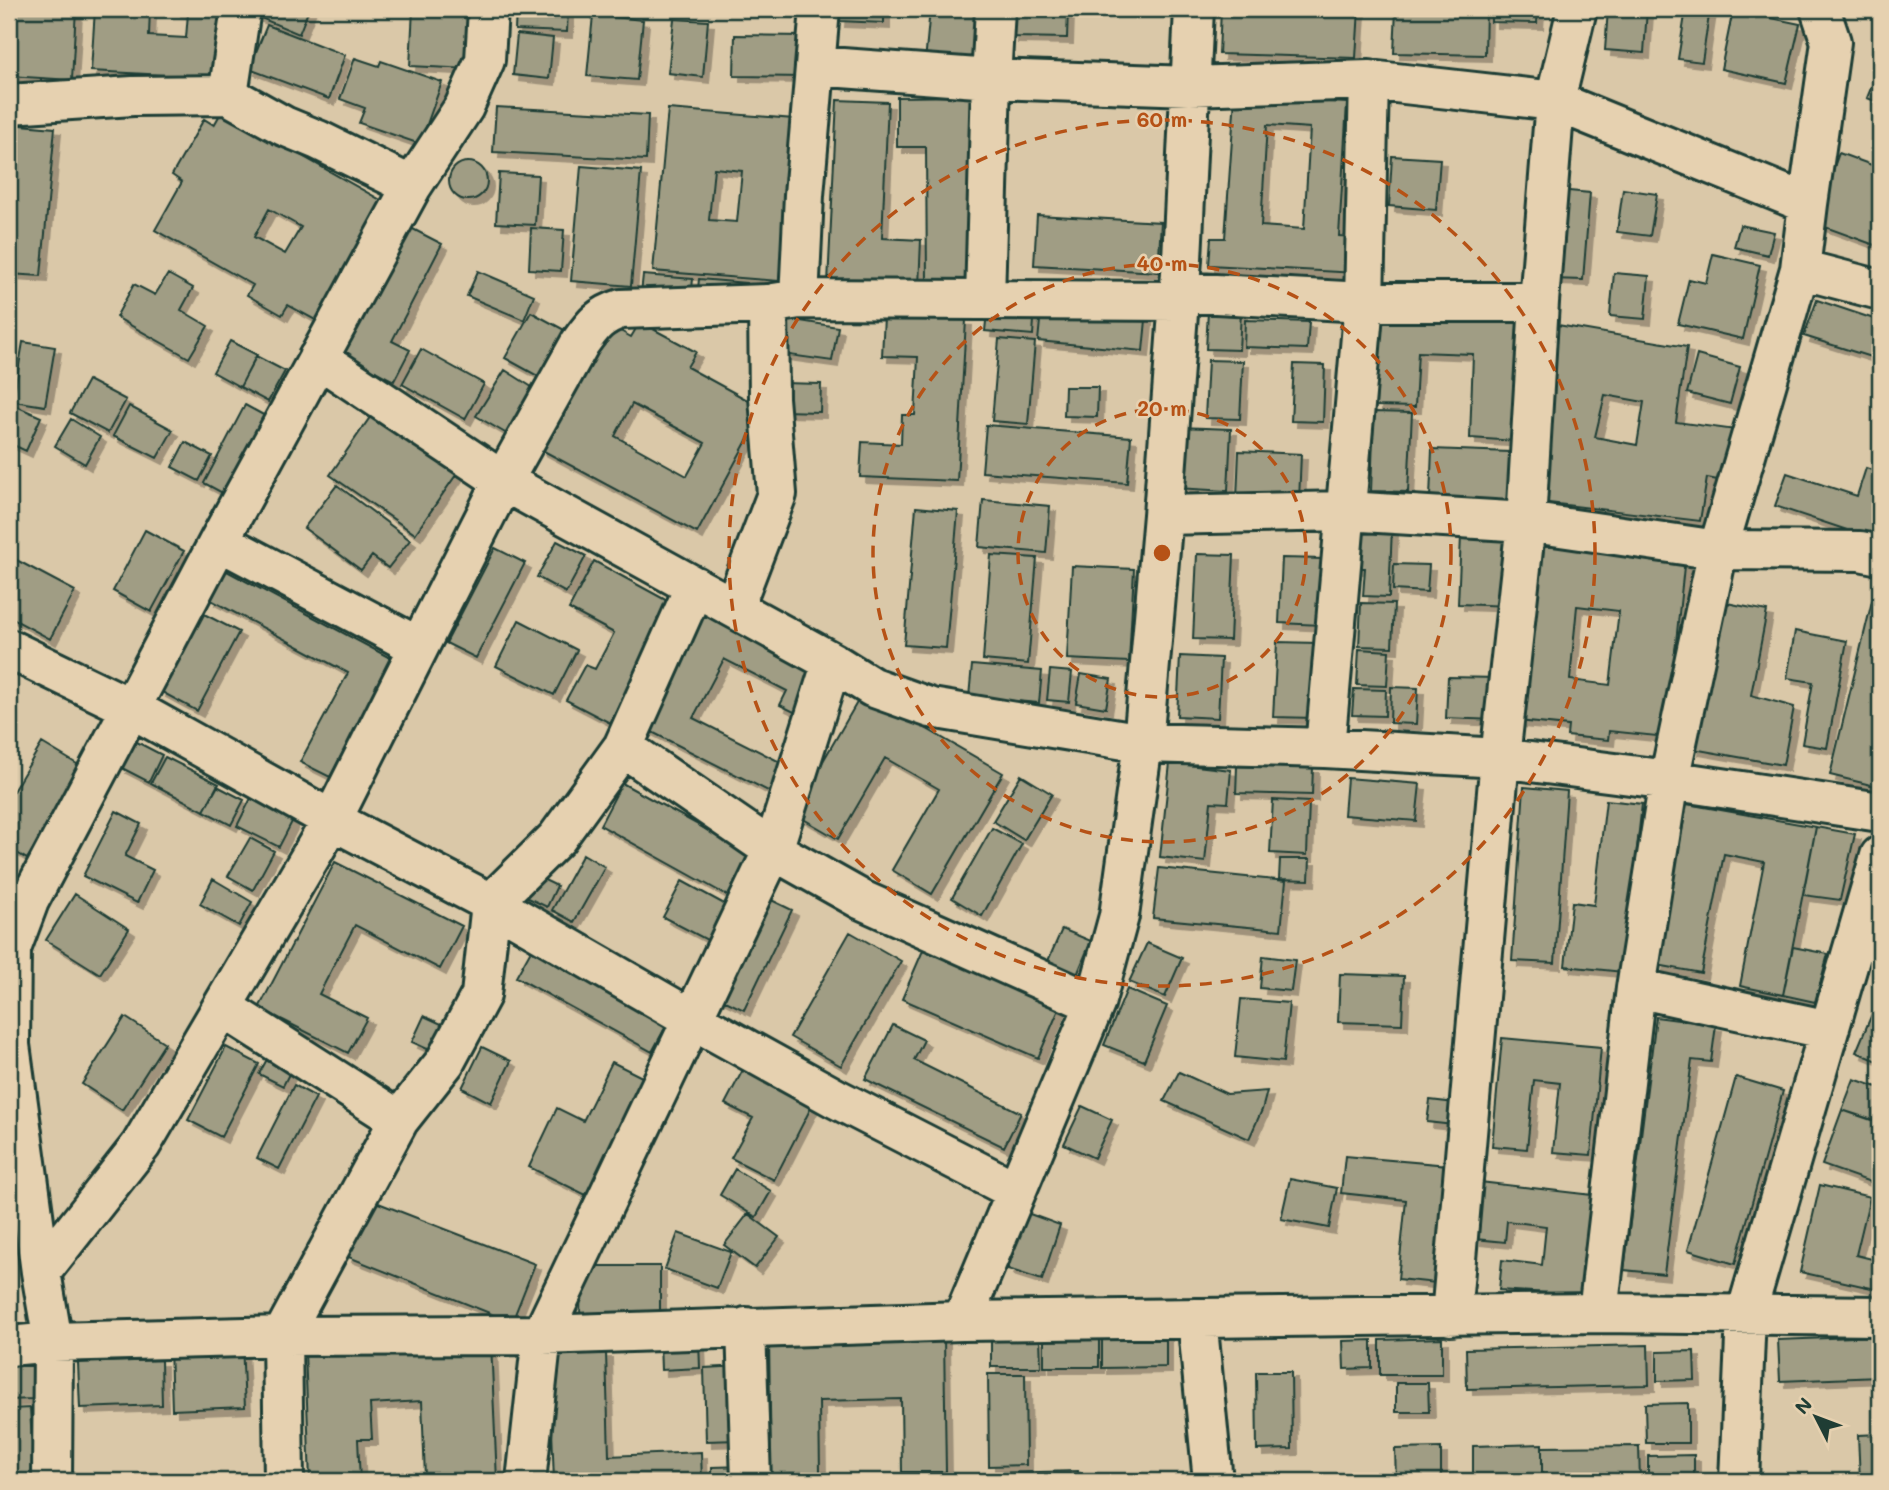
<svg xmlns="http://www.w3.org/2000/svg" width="1889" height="1490" font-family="Mali,sans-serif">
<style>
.building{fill:#a09d84;stroke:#1f3d34;stroke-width:2;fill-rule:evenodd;filter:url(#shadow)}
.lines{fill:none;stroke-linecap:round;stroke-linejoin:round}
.minor-casing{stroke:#1f3d34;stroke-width:44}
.minor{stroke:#e6d1b0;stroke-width:38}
.ring{fill:none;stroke:#b65216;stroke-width:3.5;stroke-dasharray:12 9}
.centre{fill:#b65216;stroke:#e6d1b0;stroke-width:3.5}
.ring-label{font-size:21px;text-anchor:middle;font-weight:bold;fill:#b65216;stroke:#e6d1b0;stroke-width:5;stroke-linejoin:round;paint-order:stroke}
</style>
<defs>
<filter id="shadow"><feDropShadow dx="6" dy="6" stdDeviation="0" flood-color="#0004"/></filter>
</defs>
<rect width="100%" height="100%" fill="#dac8a8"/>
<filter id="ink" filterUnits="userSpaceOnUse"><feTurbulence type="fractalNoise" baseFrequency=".0143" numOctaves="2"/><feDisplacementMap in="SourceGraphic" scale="14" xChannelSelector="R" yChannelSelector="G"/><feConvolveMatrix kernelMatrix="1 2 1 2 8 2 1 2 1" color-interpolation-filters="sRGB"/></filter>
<g filter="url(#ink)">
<path class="building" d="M9,9h67l-4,71 -63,-4z
M95,9h55l-1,27 37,2 2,-25 -13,-2v-2h51l-4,69 -131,-7z
M259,9h50l-10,25 -43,-18z
M413,9h60l-3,60 -60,-3z
M516,9h52l-1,23 -52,-2z
M749,9h58l-1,4z
M840,9h44v14l-45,-2z
M930,9h53l-6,57 -52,-4z
M1013,9h55l-1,29 -55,-1z
M1221,9h138l-3,49 -137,-4z
M1396,9h90l-1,46 -91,-2z
M1491,9h47l-1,14 -46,-1z
M1608,9h39l-3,44 -39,-3z
M1686,9h24l-8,53 -24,-3z
M1733,10l67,14 -14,59 -65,-14z
M593,15l50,5 -6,60 -50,-4z
M674,19l34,2 -5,56 -35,-4z
M267,25l78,30 -16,44 -80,-30z
M517,34l36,4 -4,41 -36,-4z
M735,35l71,1 -1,41 -71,-1z
M355,58l24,8 2,-5 61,21 -22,62 -61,-21 6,-15 -25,-9z
M1880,66v37l-13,-5z
M975,96l1,187 -49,1 -1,-137h-29v-50z
M1235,97l112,6 -8,133 20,1 -2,36 -148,-8 2,-27h14zM1267,125l43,3 -6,101 -43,-3z
M837,100l51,2 -6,136 39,2 -2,47 -91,-4z
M496,107l152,8 -2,45 -153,-8z
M668,109l126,10 -15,162 -126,-10zM714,168l28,3 -5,51 -28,-2z
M222,111l162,91 -67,119 -29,-16 -6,10 -35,-20 6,-10 -98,-55 27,-48 -10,-7 32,-56 10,6zM269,209l32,18 -16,27 -31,-17z
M9,124l46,4 -14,148 -32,-2z
M1880,140v24l-7,-2z
M1839,153l41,15v17l-2,6 2,1v55l-66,-24z
M1392,156l48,3 -4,51 -47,-4z
M449 181a19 19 0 1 1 38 0a19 19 0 1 1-38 0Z
M581,166l60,5 -10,115 -60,-5z
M499,173l39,2 -3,50 -39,-2z
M1623,189l34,5 -7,42 -33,-4z
M1558,190l32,3 -7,87 -32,-1z
M1037,215l124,7 -3,50 -124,-7z
M1740,225l34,7 -6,23 -34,-8z
M409,227l33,17 -50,97 18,9 -16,31 -52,-27z
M531,228l33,2 -3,41 -32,-2z
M1713,254l47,11 -17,74 -65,-15 11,-45 17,4z
M478,271l56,24 -10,25 -57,-24z
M1614,273l35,3 -4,43 -35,-3z
M168,274l25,14 -12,22 27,16 -19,32 -73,-41 18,-33 21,11z
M643,275l50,4 -2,19 -50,-5z
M699,279l47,4 -2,19 -47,-4z
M1817,300l63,21v29l-3,9 -73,-23z
M1042,301l105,9 -4,41 -105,-10z
M988,302l47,4 -2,29 -48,-4z
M1380,305l142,6 -6,130 -46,-3 3,-84 -55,-2 -3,55 -39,-1z
M1208,311l33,1 -2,38 -33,-1z
M531,312l37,20 -25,47 -38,-21z
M884,316l82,4 -9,161 -97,-4 2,-35 39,2 1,-29h13l3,-58 -36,-1z
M788,319l50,8 -6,34 -50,-7z
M1245,320l64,2 -2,27 -63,-2z
M640,322l56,30 -9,15 77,42 -67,124 -157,-84 68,-125 23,13zM632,404l73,39 -18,33 -72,-40z
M1552,324l135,23 -11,75 60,8 -8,52 -21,-4 -7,43 -168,-20 21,-104 -14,-3zM1605,395l39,7 -7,43 -42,-8z
M999,339l36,3 -7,82 -36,-3z
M230,341l27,14 -17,32 -27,-15z
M23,342l32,5 -10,59 -32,-5z
M421,349l63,35 -19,35 -63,-35z
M1697,355l43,12 -10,37 -43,-11z
M256,356l29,15 -17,31 -28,-15z
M1208,360l35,1 -3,58 -35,-1z
M1294,364l31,1 -2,57 -32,-1z
M505,370l30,19 -28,45 -31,-18z
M88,380l38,20 -18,33 -38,-20z
M783,383l38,1 -1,28 -38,-1z
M1065,387h33l-1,30 -33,-1z
M9,403l32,14 -15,34 -17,-8z
M245,405l24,13 -41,78 -24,-13z
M129,406l44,24 -16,28 -44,-22z
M1374,412l38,1 -4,79 -37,-1z
M373,413l85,59 -43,62 -85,-59z
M71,419l29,18 -15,27 -30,-18z
M986,425l145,12 -4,46 -145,-11z
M1178,427l53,2 -3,62 -52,-3z
M185,442l27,14 -13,25 -27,-14z
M1432,449l78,3 -2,49 -78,-3z
M1239,451l62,3 -2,47 -62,-2z
M1866,468l14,5v68l-105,-35 12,-33 70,23z
M337,485l73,55 -22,28 -16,-12 -11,14 -57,-42z
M983,500l67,6 -4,47 -67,-6z
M916,507l42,4 -12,137 -42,-3z
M1357,527l35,1 -3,69 -26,-1 2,-28h-10z
M145,530l39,21 -33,61 -38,-21z
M1461,536l51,2 -2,68 -52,-2z
M557,541l29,15 -20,37 -29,-16z
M1538,541l147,16 -19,180 -57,-6 -1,9 -41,-4 1,-10 -50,-5zM1577,606l42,5 -9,74 -40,-5z
M495,548l30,15 -49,95 -30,-15z
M1197,554l37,1 -4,85 -37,-1z
M991,555l46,3 -9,106 -45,-4z
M9,556l66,35 -25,48 -41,-22z
M1282,558l42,1 -3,66 -42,-2z
M594,561l79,43 -63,119 -44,-23 19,-35 10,4 19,-36 -45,-24z
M1394,564l35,1 -2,27 -34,-2z
M1072,566l62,3 -5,93 -62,-3z
M225,570l167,89 -62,118 -30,-15 48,-89 -139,-74z
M1712,600l55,11 -16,84 43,12 -11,58 -90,-16z
M1872,601l8,2v177l-1,7 -49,-12z
M1361,603l33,1 -2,43 -33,-1z
M705,611l117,60 -22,44 -20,-10 7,-14 -63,-32 -31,59 91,46 -14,28 -126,-64z
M202,613l37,19 -42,79 -37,-20z
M519,620l58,30 -23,45 -58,-29z
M1795,631l52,10 -20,107 -25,-4 11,-62 -26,-4z
M1277,642l41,1 -3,75 -42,-1z
M1359,649l30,2 -2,35 -30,-1z
M1180,656l41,2 -3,60 -41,-2z
M972,665l70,6 -3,32 -70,-6z
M1050,670l22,2 -3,30 -22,-2z
M1081,674l30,5 -5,29 -30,-5z
M1448,677l50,1 -3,42 -49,-2z
M1391,687l27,1 -2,36 -26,-1z
M1354,689l32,1 -1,26 -33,-1z
M863,692l140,81 -71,121 -40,-24 47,-81 -54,-31 -47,81 -45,-26z
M133,740l29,15 -13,27 -29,-15z
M42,743l40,24 -55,92 -18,-11v-50z
M165,757l54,27 -15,27 -53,-28z
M1170,763l61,7 -3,33 -17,-1 -6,60 -45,-5z
M1237,766l76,1 -1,28 -76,-2z
M1021,775l31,19 -28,46 -31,-19z
M1347,778l73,6 -4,37 -72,-6z
M622,783l129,71 -23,42 -128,-71z
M217,786l27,14 -13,25 -27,-14z
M1524,787l43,4 -12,172 -43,-2z
M254,792l42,22 -17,33 -42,-21z
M1273,800l36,2 -2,53 -37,-2z
M1606,800l36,4 -19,168 -58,-6 7,-64 22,3z
M1687,804l129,23 -33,168 -43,-9 24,-124 -40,-8 -23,119 -44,-8z
M116,811l25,13 -16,32 28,14 -16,33 -54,-27z
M1816,827l39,7 -15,66 -37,-5z
M992,828l30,16 -40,72 -30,-18z
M250,838l24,13 -21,39 -25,-14z
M583,854l22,13 -31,55 -22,-12z
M1280,859h30l-1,21 -30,-1z
M335,862l127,64 -22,43 -85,-44 -36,69 48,24 -19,35 -89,-45z
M1159,868l127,13 -5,49 -128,-12z
M9,870l8,5 -8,13z
M530,873l27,13 -10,21 -27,-13z
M213,879l39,23 -13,24 -39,-22z
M682,881l46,25 -19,35 -46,-24z
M75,894l54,35 -29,45 -54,-34z
M759,894l33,16 -48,100 -33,-16z
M1062,929l29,12 -14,34 -30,-12z
M850,932l51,29 -60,105 -51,-29z
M536,941l136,74 -20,37 -136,-75z
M927,941l136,59 -25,58 -136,-59z
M1147,943l35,15 -17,39 -36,-15z
M1793,947l35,7 -13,48 -32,-7z
M1263,956l32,4 -4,31 -31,-3z
M1340,974l64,2 -2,48 -64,-2z
M1127,989l40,17 -23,55 -40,-16z
M1880,995v67l-24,-10z
M1241,999l48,4 -6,59 -48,-5z
M424,1016l24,11 -12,26 -24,-11z
M125,1017l40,26 -43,67 -40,-26z
M1656,1017l60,8 -5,37 -19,-2 -28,214 -40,-4z
M893,1025l31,15 -10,20 107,53 -17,34 -139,-68z
M1502,1038l99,9 -10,108 -38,-3 7,-69 -26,-3 -7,69 -35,-3z
M226,1047l33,17 -38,73 -33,-17z
M482,1047l29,14 -20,42 -29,-15z
M273,1048l23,12 -13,26 -24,-12z
M612,1062l38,19 -56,118 -65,-32 28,-59 26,13z
M747,1062l69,36 -42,82 -43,-22 22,-40 -28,-14z
M1179,1072l48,22 40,-3 -5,19 -13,29 -85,-38z
M1736,1077l47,14 -48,173 -47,-14z
M1854,1079l26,9v30l-1,4 -37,-12z
M294,1085l22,12 -37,72 -22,-11z
M1430,1100l25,3 -2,22 -26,-3z
M1082,1106l30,14 -18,38 -30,-14z
M1842,1110l38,13v51l-4,10 -54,-19z
M1345,1156l103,9 -12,118 -38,-4 8,-79 -65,-7z
M735,1169l36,22 -15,26 -36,-22z
M1290,1179l47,9 -8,40 -48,-9z
M1480,1182l112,13 -11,100 -82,-5 3,-30 40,5 4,-39 -39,-5 -2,21 -30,-3z
M1820,1185l50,12 -14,58 24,6v29l-80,-18z
M368,1199l167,65 -23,58 -166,-66z
M1027,1213l33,12 -18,55 -34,-11z
M748,1214l31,23 -24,31 -31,-23z
M678,1233l53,19 -14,36 -52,-19z
M581,1266h79v56h-80z
M1099,1334v33h-55v-32z
M944,1336l2,136h-44l-1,-73 -82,2 1,71 -49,2 -2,-134z
M1166,1336v31l-64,1v-31z
M1880,1336v41l-100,4 -2,-41z
M991,1338h49l1,29h-50z
M1442,1338v37h-62v-35z
M699,1340l1,28 -39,2 -1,-28z
M1372,1340v28l-28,1 -1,-28z
M491,1342l6,139h-109v-1l37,-2 -3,-77 -52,3 2,35h-14l2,42h-50l-5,-130z
M242,1344l3,63 -73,3 -2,-63z
M1648,1345l1,40 -182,4 -1,-40z
M1694,1351l1,29 -38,1v-29z
M606,1352l3,104 92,-4 1,29h-148l-5,-127z
M161,1360l1,45 -82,3 -2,-45z
M32,1365l1,34 -24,1v-34z
M742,1366l-3,74 -33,1 -2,-73z
M1256,1372h35l1,77 -35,1z
M988,1374h37l1,91 -37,1z
M1396,1383h32l1,29h-33z
M1688,1403v40h-42l-1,-39z
M30,1408l4,73h-25v-72z
M1880,1434v47h-20l-2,-46z
M1542,1444v37h-69v-35z
M1639,1446l1,35h-98v-34z
M1441,1448v33h-45l-1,-32z
M1694,1455v26h-46v-25z
M746,1466v15h-34v-14z
M1078,1471v10h-80v-8z"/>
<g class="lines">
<defs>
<path id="minor" d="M815,66l176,13 199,7 179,-6 186,21 253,103
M228,95l13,-86
M9,104l124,-8 95,-1 56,31 34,14 94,46
M1800,269l80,21
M1179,292l185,10h175
M799,299l379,2
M985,300l6,-221 4,-70
M774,303l25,-4 5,-104 16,-186
M318,358l185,123 329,181 40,25 59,21 212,35 182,5 175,10 169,22 211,32
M1163,515l183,-4 180,11 192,28 142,1 20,4
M419,647l84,-166 77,-138c13,-18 19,-27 41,-34l147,-5 1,94 8,96 -43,113
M9,649l122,59 201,112 87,-173 -200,-106
M623,747l150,103 89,50 233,104
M1325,748l39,-446 5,-222
M1636,988l193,42
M222,1007l177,113
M41,1272l100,-127 191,-325 159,83 66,-65 66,-91 72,-161
M1598,1313l38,-325 33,-208 49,-230 82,-281 8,-65 23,-162 -11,-33
M1451,1316l49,-558 26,-236 13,-220 16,-201 22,-92
M1197,1318l16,163
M962,1321l133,-317 24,-88 24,-173 20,-228 19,-256 12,-250
M746,1327l5,154
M9,1346l44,-4 229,-6 260,-1 420,-14 636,-8 282,3
M52,1481l1,-139 -12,-70 -31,-227 1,-96 18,-48 190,-360 193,-355 52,-79 21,-47 3,-51
M284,1481l-2,-145 117,-216 46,-58 36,-67 10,-92 201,116 143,79 181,93
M526,1481l16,-146 231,-485 59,-188
M1739,1481l7,-167 134,-458"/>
</defs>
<use href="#minor" class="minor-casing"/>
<use href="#minor" class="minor"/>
</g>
</g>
<g class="ring">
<circle cx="1162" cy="553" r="144"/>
<circle cx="1162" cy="553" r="289"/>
<circle cx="1162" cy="553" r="433"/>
</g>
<circle cx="1162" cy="553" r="10" class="centre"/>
<g class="ring-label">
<text x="1162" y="127">60 m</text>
<text x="1162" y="271">40 m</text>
<text x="1162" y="416">20 m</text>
</g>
<rect width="1889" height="1490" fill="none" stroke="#e6d1b0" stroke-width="35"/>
<rect x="18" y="18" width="1854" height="1455" fill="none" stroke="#1f3d34" stroke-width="2.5" filter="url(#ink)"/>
<g transform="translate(1816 1417) rotate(312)" stroke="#e6d1b0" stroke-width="5" paint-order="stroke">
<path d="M0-5L12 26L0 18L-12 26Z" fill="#1f3d34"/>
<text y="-10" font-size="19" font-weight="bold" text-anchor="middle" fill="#1f3d34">N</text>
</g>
</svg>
